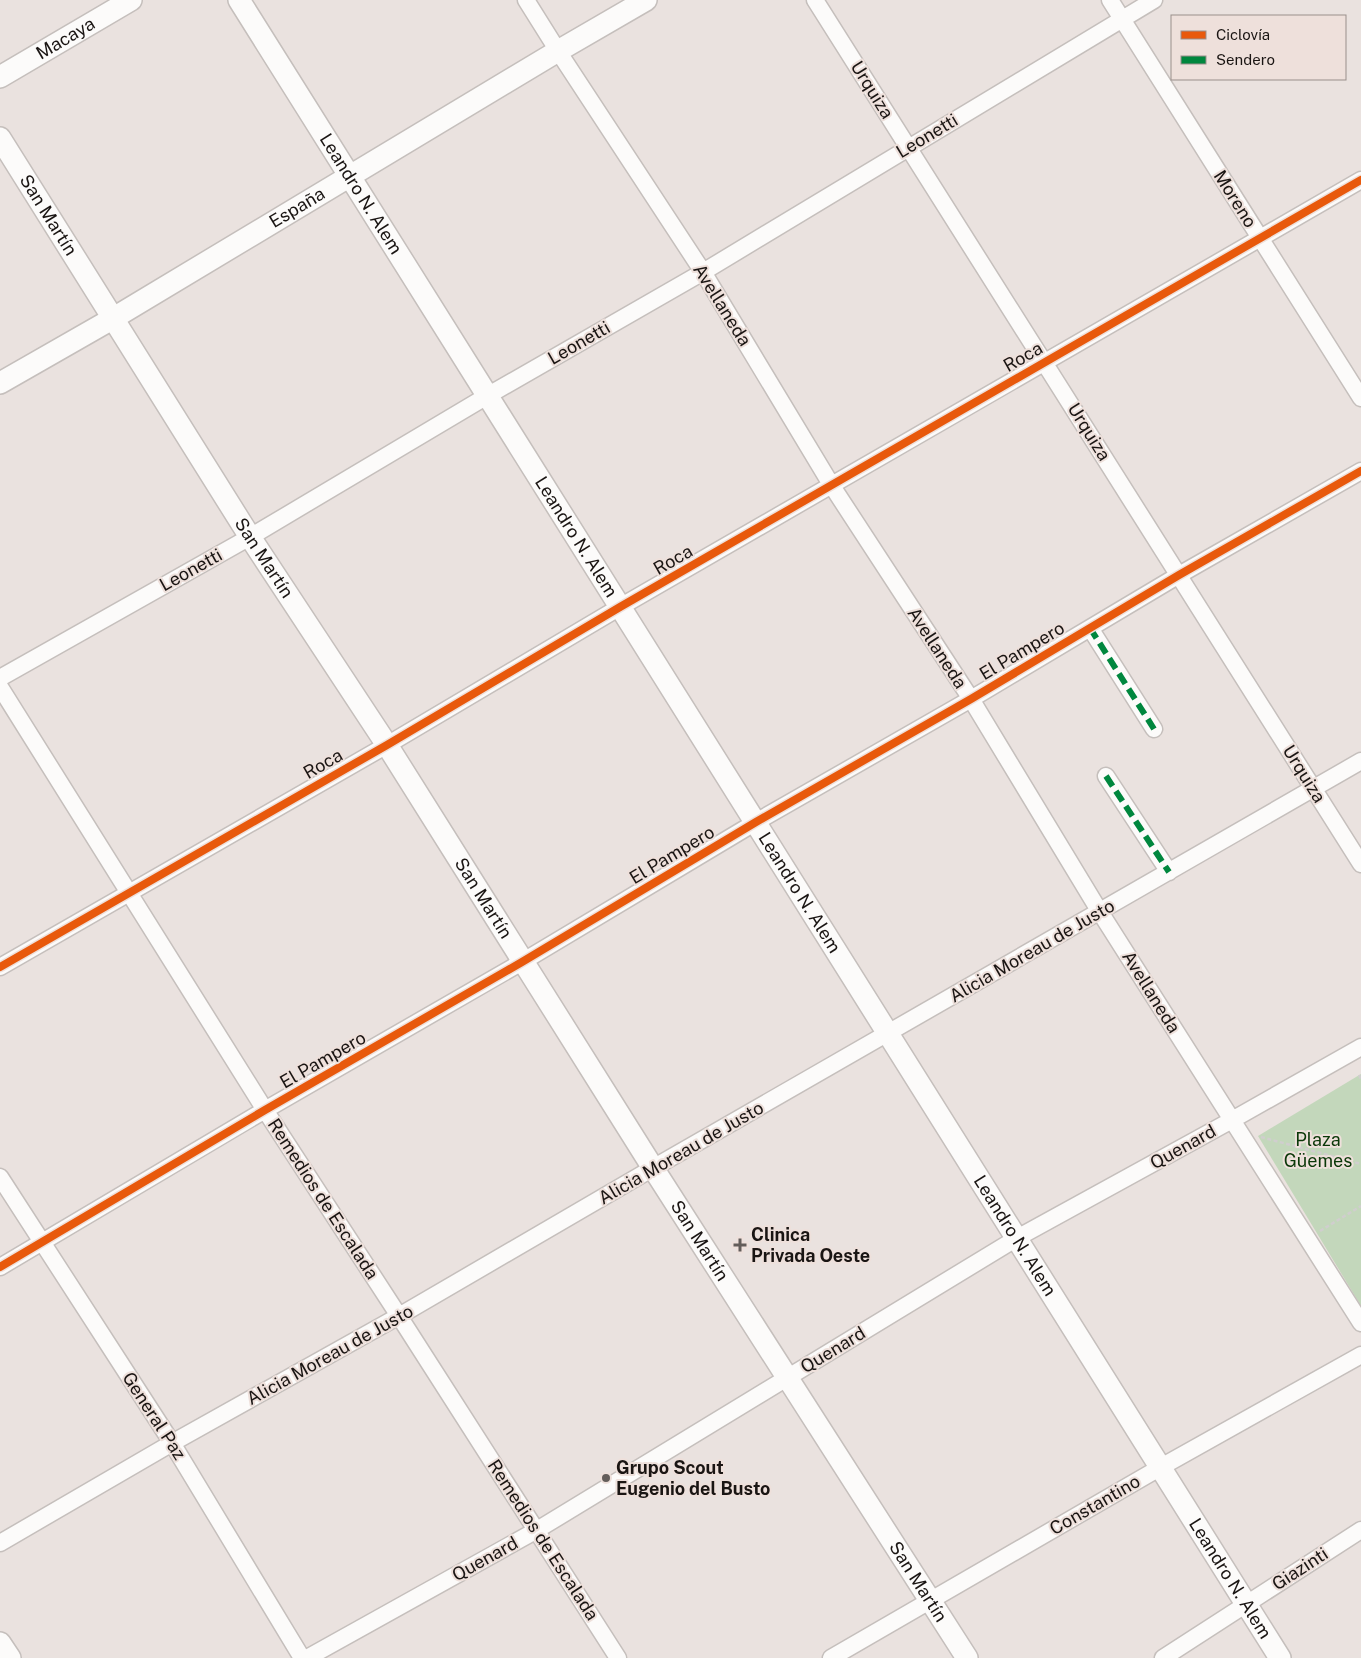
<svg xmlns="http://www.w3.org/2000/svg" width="1361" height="1658" font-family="'Public Sans',sans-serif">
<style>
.green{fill:#c3d7bb}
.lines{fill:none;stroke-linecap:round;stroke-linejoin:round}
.minor-casing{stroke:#c5bfbc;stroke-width:19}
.major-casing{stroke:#c5bfbc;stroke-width:24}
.path{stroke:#d0cece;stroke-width:2.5;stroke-dasharray:4 2.5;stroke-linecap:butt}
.minor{stroke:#fcfbfa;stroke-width:16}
.major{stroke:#fcfbfa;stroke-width:21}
.quiet{stroke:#00873e;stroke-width:6;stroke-dasharray:12 6;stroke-linecap:butt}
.cycleway-casing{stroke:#eee0db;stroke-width:11}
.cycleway{stroke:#e8590c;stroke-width:8}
.poi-dot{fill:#635d5a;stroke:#eee0db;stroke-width:2}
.labels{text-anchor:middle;stroke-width:4;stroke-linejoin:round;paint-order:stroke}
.street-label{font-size:18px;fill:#1a1513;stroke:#eee0db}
.park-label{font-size:18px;fill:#0b3808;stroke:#eee0db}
.poi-label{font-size:18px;font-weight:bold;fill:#1a1513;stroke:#eee0db;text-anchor:start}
</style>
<rect width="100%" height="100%" fill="#eae2df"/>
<path class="green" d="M1361,1074v232l-103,-170z"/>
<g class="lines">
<defs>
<path id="minor" d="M526,0l32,51 145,221 129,214 139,213 129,213 261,411
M815,0l546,864
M1110,0l251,398
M1090,628l64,101
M0,678l250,-141 237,-141 216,-124 451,-272
M0,687l265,423 134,206 219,342
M1106,776l63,96
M0,967l387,-222 233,-138 741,-427
M0,1177l172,266 130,215
M0,1267l265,-157 257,-148 234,-140 215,-123 208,-124 182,-104
M0,1543l172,-100 227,-127 254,-148 708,-407
M307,1658l230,-128 480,-292 215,-118 129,-73
M831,1658l330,-191 200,-112
M1163,1658l198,-128"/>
<g id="major">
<path id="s1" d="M239,0l1041,1658"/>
<path id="s2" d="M0,77l131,-77"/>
<path id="s3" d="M0,138l250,399 137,208 266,423 314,490"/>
<path id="s4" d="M0,383l112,-64 446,-268 88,-51"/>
<path d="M0,1643l10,15"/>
</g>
</defs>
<use href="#minor" class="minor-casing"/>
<use href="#major" class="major-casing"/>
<path class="path" d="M1359,1075l2,4
M1261,1137l100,27
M1320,1231l41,-25"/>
<use href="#minor" class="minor"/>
<use href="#major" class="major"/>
<path class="quiet" d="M1090,628l64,101
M1106,776l63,96"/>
<defs>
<path id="cycleway" d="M0,967l387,-222 233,-138 741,-427
M0,1267l265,-157 257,-148 234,-140 215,-123 208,-124 182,-104"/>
</defs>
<use href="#cycleway" class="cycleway-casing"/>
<use href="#cycleway" class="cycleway"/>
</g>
<g class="poi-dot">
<path d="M737.5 1237.5h5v5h5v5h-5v5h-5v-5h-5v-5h5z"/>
<circle cx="606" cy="1478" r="5"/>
</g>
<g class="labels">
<g class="street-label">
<text dy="6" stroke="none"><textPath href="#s2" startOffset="76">Macaya</textPath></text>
<text transform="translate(872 90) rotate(58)" y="6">Urquiza</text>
<text transform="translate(927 136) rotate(-31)" y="6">Leonetti</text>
<text dy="6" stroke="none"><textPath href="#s1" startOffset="229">Leandro N. Alem</textPath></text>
<text transform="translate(1235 199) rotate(58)" y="6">Moreno</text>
<text dy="6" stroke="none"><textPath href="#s4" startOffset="345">España</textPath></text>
<text dy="6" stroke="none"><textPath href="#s3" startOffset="91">San Martín</textPath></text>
<text transform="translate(722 305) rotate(58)" y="6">Avellaneda</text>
<text transform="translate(579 343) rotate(-30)" y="6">Leonetti</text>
<text transform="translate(1023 357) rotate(-30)" y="6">Roca</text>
<text transform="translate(1089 432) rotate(58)" y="6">Urquiza</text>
<text dy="6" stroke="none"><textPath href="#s1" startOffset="634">Leandro N. Alem</textPath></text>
<text dy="6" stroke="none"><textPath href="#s3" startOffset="496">San Martín</textPath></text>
<text transform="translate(673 560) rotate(-30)" y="6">Roca</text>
<text transform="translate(191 570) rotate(-29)" y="6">Leonetti</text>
<text transform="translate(937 648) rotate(57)" y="6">Avellaneda</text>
<text transform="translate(1022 651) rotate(-31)" y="6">El Pampero</text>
<text transform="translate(323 764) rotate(-30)" y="6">Roca</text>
<text transform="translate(1304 774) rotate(58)" y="6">Urquiza</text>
<text transform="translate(672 855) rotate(-31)" y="6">El Pampero</text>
<text dy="6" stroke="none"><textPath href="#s1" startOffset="1054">Leandro N. Alem</textPath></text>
<text dy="6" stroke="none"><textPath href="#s3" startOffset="901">San Martín</textPath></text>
<text transform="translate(1032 951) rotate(-30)" y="6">Alicia Moreau de Justo</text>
<text transform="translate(1151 992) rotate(58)" y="6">Avellaneda</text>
<text transform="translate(323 1060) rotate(-30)" y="6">El Pampero</text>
<text transform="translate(1183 1147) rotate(-29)" y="6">Quenard</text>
<text transform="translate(681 1153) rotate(-30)" y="6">Alicia Moreau de Justo</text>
<text transform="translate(323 1199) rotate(57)" y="6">Remedios de Escalada</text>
<text dy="6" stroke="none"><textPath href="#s1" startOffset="1459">Leandro N. Alem</textPath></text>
<text dy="6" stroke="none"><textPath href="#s3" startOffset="1306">San Martín</textPath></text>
<text transform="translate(833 1350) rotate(-31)" y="6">Quenard</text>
<text transform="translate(330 1355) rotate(-29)" y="6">Alicia Moreau de Justo</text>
<text transform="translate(154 1416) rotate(57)" y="6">General Paz</text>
<text transform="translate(1095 1505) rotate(-30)" y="6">Constantino</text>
<text transform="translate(543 1540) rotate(57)" y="6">Remedios de Escalada</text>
<text transform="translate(485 1559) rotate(-29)" y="6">Quenard</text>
<text transform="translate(1300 1569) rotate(-33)" y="6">Giazinti</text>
<text dy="6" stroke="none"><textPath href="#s1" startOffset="1864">Leandro N. Alem</textPath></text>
<text dy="6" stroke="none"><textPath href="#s3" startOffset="1711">San Martín</textPath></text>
</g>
<g class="park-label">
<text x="1318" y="1146">Plaza<tspan x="1318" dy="21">Güemes</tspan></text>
</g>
<g class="poi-label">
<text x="751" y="1241">Clinica<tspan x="751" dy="21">Privada Oeste</tspan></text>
<text x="616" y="1474">Grupo Scout<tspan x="616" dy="21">Eugenio del Busto</tspan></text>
</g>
</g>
<rect x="1171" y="15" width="175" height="65" fill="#eee0db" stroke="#998f8b"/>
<rect x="1181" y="31" width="25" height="8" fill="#e8590c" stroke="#998f8b"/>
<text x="1216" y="40" font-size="15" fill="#1a1513">Ciclovía</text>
<rect x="1181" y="56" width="25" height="8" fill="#00873e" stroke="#998f8b"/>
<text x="1216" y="65" font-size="15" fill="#1a1513">Sendero</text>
</svg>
